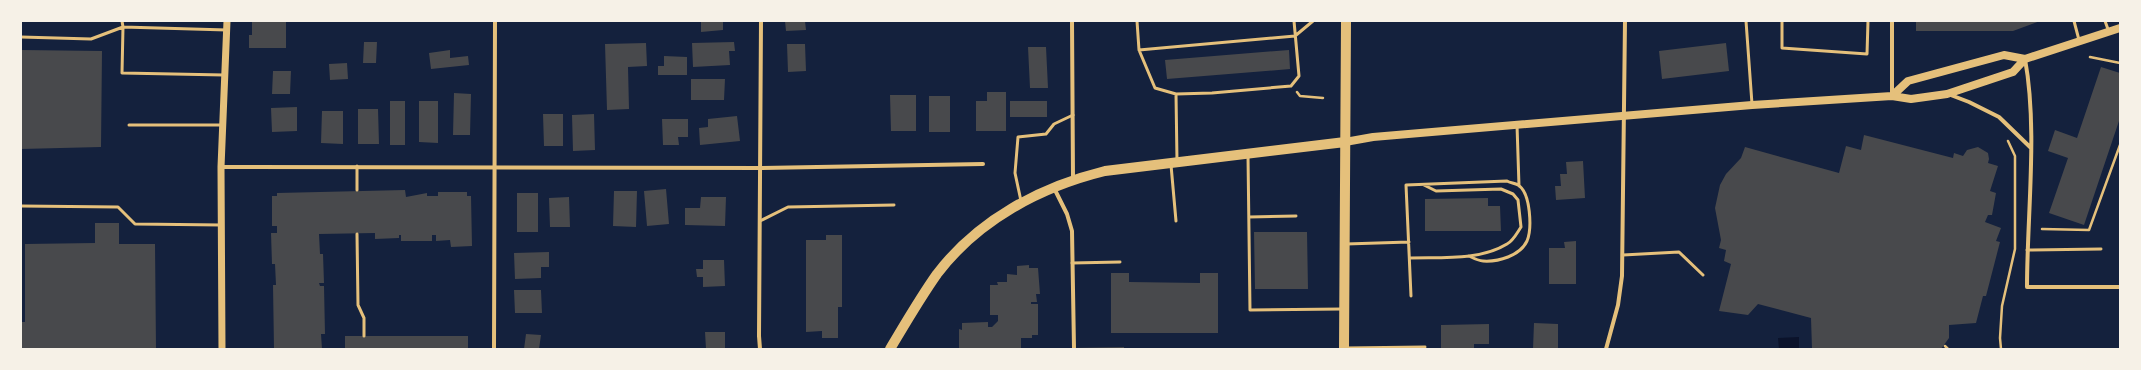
<svg xmlns="http://www.w3.org/2000/svg" width="2141" height="370" font-family="'Work Sans',sans-serif">
<style>
.water{fill:#0b132b}
.building{fill:#48494c}
.lines{fill:none;stroke-linecap:round;stroke-linejoin:round}
.path{stroke:#e5c07b;stroke-width:2.5}
.service{stroke:#e5c07b;stroke-width:3}
.minor{stroke:#e5c07b;stroke-width:4}
.tertiary{stroke:#e5c07b;stroke-width:7}
.secondary{stroke:#e5c07b;stroke-width:8}
.primary{stroke:#e5c07b;stroke-width:10}
</style>
<rect width="100%" height="100%" fill="#14213d"/>
<path class="water" d="M1799,337v12h-20l-1,-11z"/>
<path class="building" d="M252,21h34v27h-37v-13h3z
M701,21h22v9l-22,2z
M785,21h20l1,9 -20,1z
M1916,21h124l-27,10h-97z
M364,42h13l-1,21h-13z
M734,42l1,9h-6l1,14 -37,2 -1,-24z
M646,43l1,23 -19,1 1,42 -22,1 -2,-66z
M1726,43l3,28 -67,8 -3,-28z
M787,44h18l1,27 -18,1z
M1028,47h18l2,41h-18z
M21,50l81,1 -1,96 -80,2z
M450,50v8l18,-2 1,9 -38,4 -2,-16z
M1289,50l1,19 -123,10 -2,-19z
M664,56l23,1v18h-29v-9h6z
M347,63l1,16 -18,1 -1,-16z
M2101,67l19,6v45l-36,107 -35,-12 19,-55 -20,-7 7,-21 22,8z
M273,71h18l-1,23h-18z
M691,79h34l-1,21h-33z
M987,92h19v39h-30v-30h11z
M454,93l17,1 -1,41h-17z
M890,95h26v36h-25z
M929,96h21v36h-21z
M390,101h15v44h-15z
M419,101h19v42l-19,-1z
M1010,101h37v16h-37z
M297,107v24l-25,1 -1,-24z
M358,109h20l1,35h-21z
M322,111h21v33l-22,-1z
M543,114h20v32h-19z
M594,114l1,36 -22,1 -1,-36z
M737,116l3,25 -40,4 -1,-17 9,-1v-8z
M662,119h26v18h-10l1,8h-16z
M1864,135l89,23 1,-5 9,3 4,-6 11,-3 10,6 1,6 -1,4 10,3 -8,25 6,2 -4,22h-4l-3,7 16,6 -5,13 4,1 -14,54h-3l-7,27 -27,2v13l-8,11h-129l-1,-31 -53,-14 -10,11 -29,-4 12,-47 -7,-3 2,-11 -7,-2 2,-8 -6,-32 5,-23 6,-11 15,-16 4,-11 94,26 7,-27 15,4z
M1583,161l2,37 -29,2 -1,-14h6l-1,-12h7l-1,-12z
M666,189l3,35 -22,2 -3,-35z
M405,190l1,7 21,-4v3h11v-4h29v4h4l1,50 -21,1 -1,-7 -14,1v-6h-4v6h-31v-6h-2v3l-24,1v-6l-56,1 1,20h3l1,29h-5l1,3h4l1,48h-4l1,15h-48l-1,-64h3l-1,-21h-3l-1,-31h6v-7h-5v-30h5v-3z
M614,191h23l-1,36 -23,-1z
M517,193h21v39h-21z
M569,197l1,30h-20l-1,-29z
M701,197h25l-1,29 -40,-1v-17h15z
M1488,198v8h12l1,25h-76v-32z
M95,223h24v21h36l1,105h-135v-27h4v-78l70,-1z
M1254,232h53l1,57h-53z
M826,235h16v72h-4v31h-16v-7l-16,1v-92h20z
M1576,241v43h-27v-36h16l-1,-6z
M549,252v15h-8v11l-26,1 -1,-26z
M703,260h21l1,26 -22,1v-10h-6l-1,-8h7z
M1029,265v3h9l2,26h-4l1,8h-6v2h7v31h-6v3h-11v11h-62v-20l3,1v-7l26,-1v5h4l6,-6v-6h-8v-30h8l-1,-3h10v-8l10,1v-9z
M1111,273h18v9l71,1v-10h18v60h-107z
M514,290h27l1,23h-27z
M1534,323l24,1v25h-25z
M1489,324v20h-15v5h-33v-24z
M705,332h20v17h-19z
M526,334l15,1 -2,14h-15z
M345,336h123v13h-123z
M1124,347v2h-54v-1z"/>
<g class="lines">
<path class="path" d="M2090,57l30,6
M1297,92l3,4 23,2
M2042,229l47,1 31,-85
M1945,346l3,3
M2001,349l-1,-11 2,-32 13,-57v-93l-7,-15"/>
<path class="service" d="M1137,21l2,29 16,38 21,6 1,67
M1746,21l6,83
M1782,21v27l85,6 1,-33
M2074,21l5,19
M2105,21l4,11
M21,37l70,2 32,-12 -1,-6
M1139,50l156,-14 18,-15
M224,75l-102,-2 1,-46 104,3
M1176,94l36,-1 79,-7 8,-10 -5,-55
M129,125h93
M1517,125l2,61
M1248,156l2,154 92,-1
M1171,165l5,56
M357,166v24
M1021,201l-6,-28 3,-36 28,-3 8,-10 19,-9
M21,206l97,1 17,17 86,1
M1249,217l47,-1
M760,221l28,-14 106,-2
M357,234l1,71 6,13v18
M1346,244l63,-2
M2027,250l74,-1
M1623,255l56,-3 24,23
M1410,258c31,-1 69,3 97,-14 6,-3 10,-11 14,-17l-3,-27 -5,-6 -12,-5 -65,2 -12,-6
M1072,263l48,-1
M1411,296l-5,-111 101,-4c3,2 8,2 11,4 13,8 14,44 9,56 -7,15 -29,21 -44,20 -4,0 -10,-3 -14,-5
M1345,348l80,-1"/>
<path class="minor" d="M1072,21l1,158
M2025,59c13,70 2,156 2,228h93
M1948,94l21,8 30,15 31,30
M1892,96v-75
M221,167l539,1 223,-4
M1054,188l13,26 5,17 2,117
M494,349l1,-328
M760,349l-1,-13 2,-315
M1606,349l12,-44 4,-29 3,-255"/>
<path class="tertiary" d="M222,349l-1,-182 6,-146"/>
<path class="secondary" d="M1892,96l16,-15 96,-26 21,4
M1345,142l28,-5 379,-32 140,-9 19,3 36,-5 66,-22 12,-13 95,-31"/>
<path class="primary" d="M890,349c15,-25 30,-51 47,-75 41,-54 103,-87 168,-103l240,-29
M1344,349l2,-328"/>
</g>
<rect width="2141" height="370" fill="none" stroke="#f6f1e7" stroke-width="44"/>
</svg>
